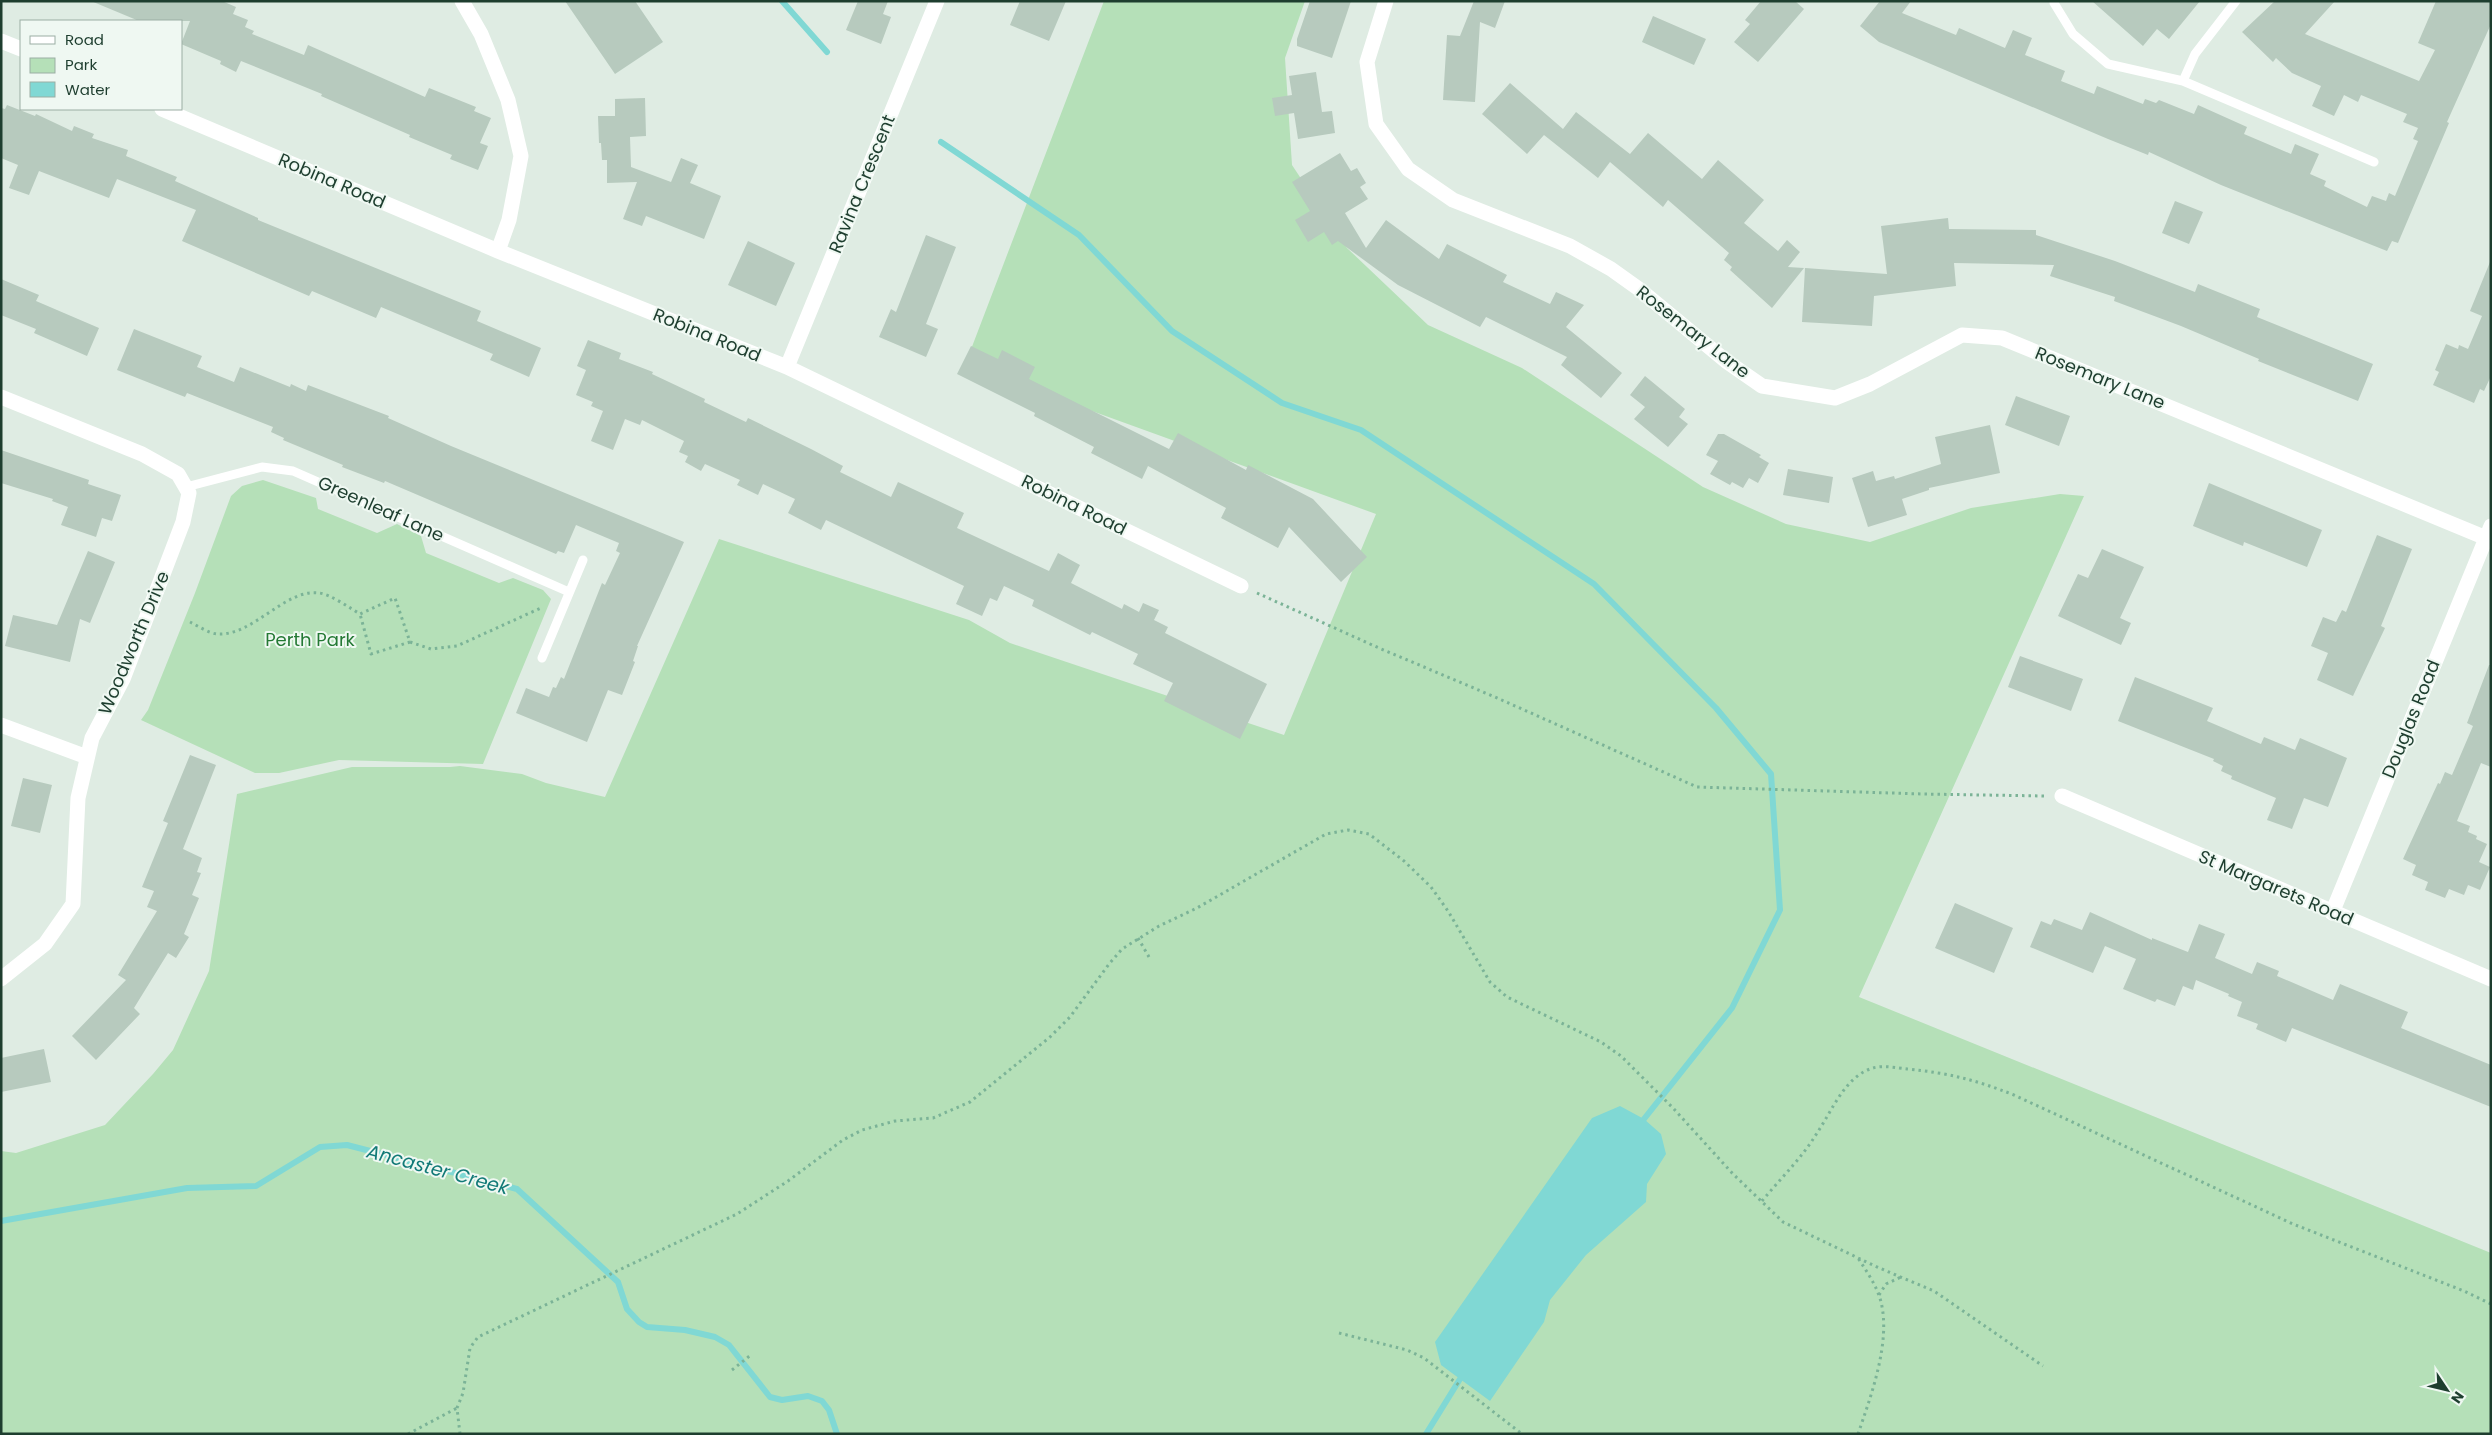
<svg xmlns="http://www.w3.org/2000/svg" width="2492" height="1435" font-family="Poppins,sans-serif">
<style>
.green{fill:#b5e0b8}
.water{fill:#80d8d4}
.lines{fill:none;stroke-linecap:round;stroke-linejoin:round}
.stream{stroke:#80d8d4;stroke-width:6}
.building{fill:#b7cabe}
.path{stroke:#7bb397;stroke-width:3;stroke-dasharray:2.5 4;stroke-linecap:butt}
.lane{stroke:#fff;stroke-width:9}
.street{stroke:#fff;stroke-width:15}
.labels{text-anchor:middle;stroke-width:4;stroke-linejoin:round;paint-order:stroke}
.street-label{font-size:18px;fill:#1e3e2f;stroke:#eff8f2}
.park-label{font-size:18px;fill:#247934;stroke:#eff8f2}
.water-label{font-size:19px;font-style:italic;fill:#127a77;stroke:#eff8f2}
</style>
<rect width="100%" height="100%" fill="#dfece3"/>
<path class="green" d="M1104,1h201l-20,57 7,107 55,83 81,77 94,43 181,119 83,37 84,18 101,-34 89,-14 24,2 -225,501 632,256v181h-2490v-283l15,2 89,-28 48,-51 20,-24 36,-79 28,-177 115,-27h98l10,-1 62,8 24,9 59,14 114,-258 250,81 41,23 274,92 92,-221 -411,-149z
M263,480l53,18 2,11 59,24 20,-9 24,12 5,17 73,30 14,-5 30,12 8,9 -68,165 -144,-4 -60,13h-24l-114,-53 7,-10 47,-117 36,-97 11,-10z"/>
<path class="water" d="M1620,1106l24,13 17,15 5,20 -19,30 -1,18 -60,53 -36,45 -6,22 -54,79 -49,-36 -6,-23 157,-224z"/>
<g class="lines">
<path class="stream" d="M782,1l45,51
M941,142l138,93 93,96 110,72 79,27 233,154 122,124 55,66 9,136 -48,98 -88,111
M1,1221l186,-33 69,-2 64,-39 27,-2 170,44 101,93 9,27 12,13 8,5 38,3 30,7 14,8 41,52 12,3 26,-4 14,5 7,9 8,24
M1426,1434l34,-55"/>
</g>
<path class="building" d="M91,1h131l14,6 -3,7 15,6 -3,7 9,4 -2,3 52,21 4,-10 117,52 4,-9 47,19 -2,4 17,7 -11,25 8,3 -10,24 -28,-11 2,-4 -43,-18 1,-2 -89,-39 1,-2 -81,-33 -5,11 -16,-8 1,-3 -40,-17 9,-23h-51z
M565,1h70l28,41 -48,32z
M858,1h30l-5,13 8,3 -10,27 -35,-14z
M1020,1h46l-17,40 -39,-16z
M1310,1h41l-19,57 -35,-12v-7z
M1474,1h31l-10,27 -15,-6 -5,80 -32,-2 4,-65 13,1z
M1761,1h34l9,8 -46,53 -24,-20 16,-18 -5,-4z
M1880,1h31l-9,12 54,22 3,-7 46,20 8,-18 19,8 -7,17 40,16 -4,10 33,13 3,-8 46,18 2,-5 11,4 3,-3 35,14 4,-9 49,22 -3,7 47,20 4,-10 24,10 -9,20 16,7 -2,5 43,21 5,-11 14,5 3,-8 6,3 23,-55 -5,-2 5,-11 -15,-6 4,-8 -46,-19 -3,7 -14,-7 -10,21 -22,-10 9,-20 -29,-13 -16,-15 -3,4 -31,-30 33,-31h60l-30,33 114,47 16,-31 -17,-7 18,-42h55v23l-44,98 2,1 -51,120 -6,-2 -5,10 -166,-66 -72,-33 -1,3 -40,-16 -229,-97 -19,-16z
M2092,1h108l-31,38 -12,-10 -14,17z
M1653,16l53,23 -12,26 -52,-23z
M1316,72l6,40 10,-1 3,22 -37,6 -4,-26 -19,3 -3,-18 20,-3 -3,-19z
M1510,83l53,46 13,-17 54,42 18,-21 54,46 16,-19 46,40 -20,23 34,28 9,-11 13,12 -12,15 16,1 -32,40 -42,-38 2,-3 -8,-7 5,-7 -61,-53 -5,7 -53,-45 -12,16 -54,-43 -17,19 -45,-40z
M645,98l1,38 -16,1 1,30 40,15 10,-24 17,7 -8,18 31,13 -17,43 -58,-23 -4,10 -19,-7 14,-37 -30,1v-23h-5l-1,-17h-2l-1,-27h17v-17z
M7,105l28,11 1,-2 36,17 2,-5 20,8 -2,4 36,12 -2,6 51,21 -2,4 83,37v2l223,91 -4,10 64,27 -12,29 -39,-17 3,-6 -112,-47 -5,11 -64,-27 -3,5 -127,-55 14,-31 -79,-31 -8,19 -70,-27 -10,24 -20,-7 9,-23 -17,-7v-50l4,1z
M1340,153l11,18 6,-3 9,15 -6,4 8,12 -23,14 21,35 20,-28 53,39 8,-15 60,31 -4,7 47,22 6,-12 28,13 -18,22 56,46 -21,25 -40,-33 6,-8 -81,-40 -6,10 -82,-42 -60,-44 -6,4 -8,-13 -16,10 -13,-22 15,-9 -18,-29z
M2175,201l28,11 -14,32 -27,-11z
M1948,218l1,11 87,1v5l79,26 80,31 3,-8 62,25 -3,8 116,47 -15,37 -100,-40 1,-2 -78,-33 -67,-25 1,-4 -65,-21 4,-11 -100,-2 2,23 -82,10 -2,30 -70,-4 3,-54 82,6 -6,-48z
M926,235l30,12 -30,77 12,5 -12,28 -47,-20 12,-28 5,3z
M748,241l47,22 -19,43 -48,-21z
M2490,262l1,114 -7,15 -4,-2 -6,14 -41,-18 6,-13 -4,-2 11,-26 12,5 1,-4 9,4 14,-33 -12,-5z
M1,279l38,16 -3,6 63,27 -12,28 -53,-23 2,-4 -35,-14z
M134,329l68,27 -5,11 37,15 6,-15 50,20 1,-3 15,7 2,-6 81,31 -1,2 63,28 233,96 -47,104h1l-5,15 2,1 -13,33 -14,-5 -21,52 -71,-29 10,-25 23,9 4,-10 3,1 5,-11 3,2 38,-96 3,2 15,-32 -4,-2 3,-8 -43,-18 -12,28 -6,-2 -2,3 -171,-73 -1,2 -42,-16 1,-2 -60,-25 1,-2 -13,-6 2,-5 -86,-34 -2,4 -68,-27z
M588,340l33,13 -2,6 34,13 -1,2 53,25 -1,3 42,20 2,-4 63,31 32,17 -3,6 51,25 7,-15 66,31 -7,15 92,43 9,-18 22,12 -9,18 51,26 2,-5 15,8 4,-9 16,7 -5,10 14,7 -3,6 102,51 -27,55 -76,-38 9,-18 -40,-19 5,-10 -46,-22 -2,3 -58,-29 2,-6 -30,-14 -7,15 -7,-3 -8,18 -26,-12 8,-18 -138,-66 -5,10 -33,-17 7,-14 -32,-15 -5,11 -21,-10 3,-5 -35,-16 -4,7 -16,-9 3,-6 -9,-4 5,-11 -42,-21 -2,5 -15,-6 -12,31 -22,-9 12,-30 -12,-5 2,-4 -17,-7 10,-25 -9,-4z
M971,346l27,13 4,-9 33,17 -6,12 140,70 9,-16 68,37 2,-5 65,34 54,58 -26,25 -52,-55 -11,21 -57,-30 5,-10 -78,-42 -6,13 -51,-26 3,-6 -60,-31 1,-3 -78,-39z
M1645,376l40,33 -6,8 9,7 -20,23 -34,-28 11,-12 -15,-12z
M2016,396l54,20 -11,30 -54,-21z
M1990,425l10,48 -71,15v2l-27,9 5,16 -39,12 -16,-49 21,-7 3,10 18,-5 1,3 46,-15 -6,-27z
M1718,434h6l37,21 -2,2 10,6 -11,20 -9,-5 -6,10 -11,-6 -2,3 -20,-11 8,-13 -12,-6z
M1,450l88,30 -1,4 33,11 -9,26 -10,-3 -6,19 -35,-12 7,-18 -16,-6 1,-2 -52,-16z
M1788,469l45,8 -4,26 -46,-8z
M2209,483l113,47 -15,37 -63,-25 -1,4 -50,-20z
M2377,535l35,14 -31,77 4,2 -32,68 -36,-16 11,-27 -17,-7 12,-29 13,5 6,-12 4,2z
M2102,549l42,18 -24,51 11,5 -10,22 -63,-29 20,-42 10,4z
M88,551l27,11 -25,61 -10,-4 -10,43 -65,-16 8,-31 44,10z
M2020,656l63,23 -12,32 -63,-24z
M2489,665h2v102l-10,-4 -24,58 13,5 -2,6 9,4 -1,3 11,5 -8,18 11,5 -10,23 -12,-5 -4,10 -15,-6 -4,9 -20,-8 3,-8 -16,-7 4,-10 -13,-6 35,-76 2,1 5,-12 7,3 21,-49 -6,-3z
M2135,677l78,31 -6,13 54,23 3,-7 31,13 5,-12 47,20 -19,49 -24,-9 -12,31 -25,-9 9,-22 -45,-19 1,-3 -11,-5 2,-5 -10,-5 1,-2 -96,-38z
M190,755l26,10 -33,84 19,9 -5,14 4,1 -9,22 7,3 -15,36 5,3 -13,21 -8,-5 -34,55 6,6 -44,46 -24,-24 54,-56 -8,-5 39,-64 -10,-4 7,-16 -12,-4 26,-64 -5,-2z
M23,778l29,7 -12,48 -29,-7z
M1955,903l58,25 -19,45 -59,-25z
M2090,912l62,28v-2l36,14 11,-28 26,10 -10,24 37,16 5,-12 22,9 -2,5 56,24 7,-16 68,28 -7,16 90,37v42l-199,-79 -6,14 -30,-13 2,-5 -21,-8 5,-14 -14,-6 1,-2 -33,-14 -3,10 -10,-4 -8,20 -18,-7 -2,3 -32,-13 13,-30 -31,-13 -12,27 -63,-26 11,-26 10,4 3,-6 28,11z
M44,1049l7,33 -50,10v-34z"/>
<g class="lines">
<path class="path" d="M1257,593l122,55 116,49 202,90 226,7 122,2
M190,622c8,4 20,12 28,12 35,2 68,-46 101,-41 11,1 31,15 41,21l35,-16 15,44 -39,12 -11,-40
M410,642l21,7 26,-3 86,-39
M1138,938l11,19
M1762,1201c18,-22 40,-43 55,-68 15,-22 28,-57 56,-65 10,-3 25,0 34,1 42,4 69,11 107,26l279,129 171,67 27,13
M1879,1295l7,-11 15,-7
M1339,1333l68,17 17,8 98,76
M732,1370l20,-16
M408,1434l49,-26
M460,1434l-3,-26 6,-15 7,-45 8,-11 259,-123 51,-33 55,-41 19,-10 33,-9 38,-3 37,-16 80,-65 20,-20 39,-53 13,-15 37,-23 38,-18 129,-74 22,-4 21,4 35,27 27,26 17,24 42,71 17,15 94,45 20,14 52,52 60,66 50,48 94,45 57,24 109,75
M1858,1434c13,-38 33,-92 23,-132 -4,-16 -14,-30 -23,-44"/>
<path class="lane" d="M2054,3l19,31 35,30 75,17 191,81
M2183,81l12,-27 41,-53
M186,487l76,-20 31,4 276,121
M542,658l41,-98"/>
<path class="street" d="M462,1l19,33 27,66 13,56 -12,64 -11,31
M1386,1l-19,61 9,62 32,45 45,31 117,46 41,23 28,20 87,72 36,25 73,12 35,-14 92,-49 40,3 489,202
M1,41l20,8
M162,109l336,142 289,116 454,219
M787,367l150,-366
M1,397l141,57 36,20 11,19 -6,29 -60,157 -31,59 -14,60 -5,106 -28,40 -44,35
M1,725l86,32
M2062,796l429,183
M2332,913l159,-387"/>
</g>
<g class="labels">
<g class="street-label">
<text transform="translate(332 181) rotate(23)" y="6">Robina Road</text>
<text transform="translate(862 184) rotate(-68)" y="6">Ravina Crescent</text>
<text transform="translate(1693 332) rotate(38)" y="6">Rosemary Lane</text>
<text transform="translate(707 335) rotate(22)" y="6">Robina Road</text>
<text transform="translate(2100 378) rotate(22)" y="6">Rosemary Lane</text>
<text transform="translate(1074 505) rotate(26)" y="6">Robina Road</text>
<text transform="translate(381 509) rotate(24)" y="6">Greenleaf Lane</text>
<text transform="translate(134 643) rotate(-67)" y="6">Woodworth Drive</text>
<text transform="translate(2411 719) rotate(-68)" y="6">Douglas Road</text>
<text transform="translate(2276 888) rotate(23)" y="6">St Margarets Road</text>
</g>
<g class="park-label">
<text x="310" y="646">Perth Park</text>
</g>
<g class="water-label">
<text transform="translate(438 1169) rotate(15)" y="7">Ancaster Creek</text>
</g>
</g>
<rect width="2492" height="1435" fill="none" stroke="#1e3e2f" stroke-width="5"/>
<rect x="20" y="20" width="162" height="90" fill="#eff8f2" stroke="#9baea4"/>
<rect x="30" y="36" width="25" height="8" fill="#ffffff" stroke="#9baea4"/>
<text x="65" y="45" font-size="15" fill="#1e3e2f">Road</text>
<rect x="30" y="58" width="25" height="15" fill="#b5e0b8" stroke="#9baea4"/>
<text x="65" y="70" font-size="15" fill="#1e3e2f">Park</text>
<rect x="30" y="82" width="25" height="15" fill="#80d8d4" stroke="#9baea4"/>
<text x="65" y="95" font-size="15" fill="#1e3e2f">Water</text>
<g transform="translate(2447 1390) rotate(125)" stroke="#eff8f2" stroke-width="4" paint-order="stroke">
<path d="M0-4L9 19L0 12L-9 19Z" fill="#1e3e2f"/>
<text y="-8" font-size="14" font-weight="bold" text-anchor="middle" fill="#1e3e2f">N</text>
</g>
</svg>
